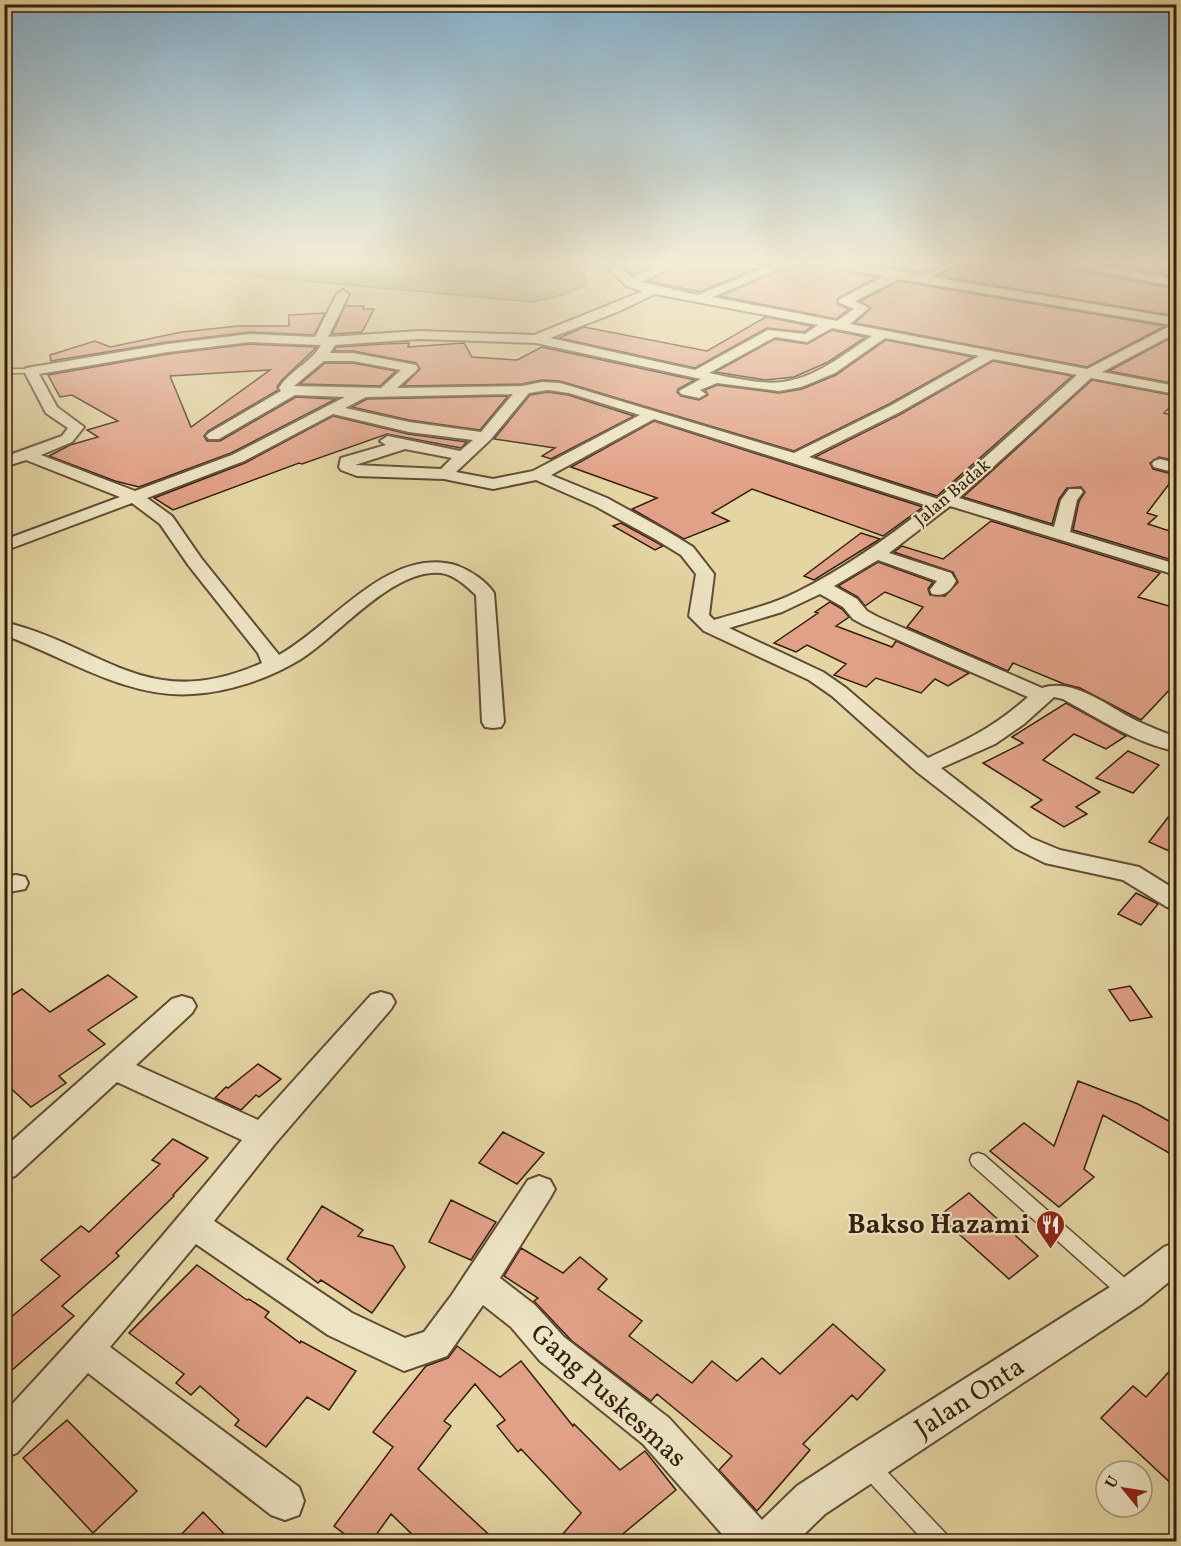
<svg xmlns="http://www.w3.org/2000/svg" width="1181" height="1546" font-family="Vollkorn,serif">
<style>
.green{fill:#b1be87;stroke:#726e4b;stroke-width:1.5}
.building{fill:#e1a188;stroke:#341f0f;stroke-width:1.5;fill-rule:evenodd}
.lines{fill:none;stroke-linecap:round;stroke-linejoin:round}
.lane-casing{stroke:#604c34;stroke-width:3}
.street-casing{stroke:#604c34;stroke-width:4}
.lane{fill:#ede4c3;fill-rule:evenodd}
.street{fill:#ede4c3;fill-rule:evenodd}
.labels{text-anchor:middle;stroke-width:4.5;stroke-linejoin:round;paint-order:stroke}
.far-street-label{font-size:18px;fill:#341f0f;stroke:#ede4c3}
.near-poi-label{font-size:27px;font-weight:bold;fill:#341f0f;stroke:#ede4c3;text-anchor:end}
.near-street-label{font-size:27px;fill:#341f0f;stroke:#ede4c3}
</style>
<rect width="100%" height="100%" fill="#e4d5a2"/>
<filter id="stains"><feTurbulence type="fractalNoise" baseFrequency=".00333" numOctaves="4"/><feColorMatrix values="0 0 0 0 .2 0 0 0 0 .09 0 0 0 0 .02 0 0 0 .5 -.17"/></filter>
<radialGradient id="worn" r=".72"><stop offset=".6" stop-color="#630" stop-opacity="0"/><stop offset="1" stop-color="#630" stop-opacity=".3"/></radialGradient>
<path class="green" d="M94,261h479l15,23 -25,11 -30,7z"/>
<path class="building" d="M620,261h44l-28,13 -7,-2z
M688,261h86l-74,31 -52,-11z
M800,261h7l8,5 63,11 -40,21 -1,6 12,5 -13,10 -116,-23z
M852,261h96l-24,12z
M965,261h64l147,28v27l-239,-40z
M1095,261h81v2l-14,10 8,2 -2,1z
M899,281l266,45 -78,41 -232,-44 16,-15 -11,-7z
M345,306h19l-1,3h11l-12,23 -30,2z
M325,313l-11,22 -64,-3 -82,10 -117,19 -1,-6 45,-14 15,6 72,-15 56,-6h51v-11z
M766,317l46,9 -8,6 -37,-4 -72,40 -136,-30 25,-11 123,24z
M832,330l34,7 -38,25 -34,15 -29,3 -50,-8 60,-33 32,5z
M1176,335v49l-67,-13z
M886,340l87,17 -84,47 -95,47 -234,-70 -18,-1 -20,4 -119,2 17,-17 -4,-6 -63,-12h-19l2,-4 48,-3 25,-1 -1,4 56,-4 8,14 45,3 25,-13 153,33 -17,9 -1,3 4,4 18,4 9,-5 -3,-5 12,-5 62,8 23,-4 34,-14z
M250,344l67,3 -35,33 -5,7 1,3 -70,41 -4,5 3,5h13l76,-44 40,2 -105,54 -92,34 -24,-6 -66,-25 21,-11 28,-8 -11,-7 31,-9 -46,-26 -12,2 -12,-22 120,-21zM270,370l-79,57 -21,-51z
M993,361l79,15 -135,120 -122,-39 86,-43z
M325,363h28l43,8 -16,15 -80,-2z
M1092,380l84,16v5l-12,12 12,3v45l-17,-4 -9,6 3,6 23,6 -29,38 10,3 -9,8 28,9v22l-4,5 -99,-30 6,-29 6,-9 -4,-5 -14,1 -8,11 -7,25 -89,-27z
M548,392l20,3 66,21 -83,43 -9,-3 13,-8 -61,-9 36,-44z
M508,396l-28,34 -71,-10 -57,-13 15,-8z
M333,416l75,18 59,8 -6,6 -74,-14 -85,30 -3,-1 -126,47 -19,-12 91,-35z
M654,421l269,86 -40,29 -131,-47 -40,24 17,8 -45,18 -52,-30 25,-11 -86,-31z
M991,521l169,52 -22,24 38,11v75l-35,37 -61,-32 -16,-4 -51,-21 -5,8 -101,-44 16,-20 -38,-15 -20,14 -7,-9 -20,-11 40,-24 55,20 -5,7 2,6 15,1 13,-14 -5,-10 -59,-20 8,-6 41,13z
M621,523l33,18 9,5 -8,4 -42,-24z
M861,533l19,6 -66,41 -10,-4z
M830,602l12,7 7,8 -13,9 56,21 4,-6 73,32 -21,13 -13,-7 -14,14 -45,-15 -10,9 -32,-12 12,-11 -39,-19 -11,7 -22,-9 44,-30 -3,-1z
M1066,703l60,33 -20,13 -32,-15 -31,26 57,32 -24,15 11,7 -23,13 -33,-20 11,-7 -59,-37 40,-20 -11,-6z
M1128,751l31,14 -26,28 -37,-15z
M1176,807v47l-27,-12z
M1136,893l22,11 -17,21 -23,-11z
M108,975l29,22 -49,33 17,14 -46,32 7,7 -35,24 -27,-25v-82l18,-11 28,23z
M1130,986l22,31 -22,4 -21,-31z
M258,1064l23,15 -22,18 -3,-2 -15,15 -26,-12 11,-11 2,1z
M1078,1081l60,23 38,21v32l-73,-42 -19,54 10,8 -35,30 -69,-56 34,-28 30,23z
M503,1132l41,21 -27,31 -38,-21z
M173,1139l35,19 -35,37 1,1 -58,57 3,3 -57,50 12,10 -70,61v-54l56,-47 -19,-16 40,-34 8,6 71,-68 -8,-4z
M969,1193l69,63 -29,23 -70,-63z
M451,1200l45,22 -25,38 -42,-18z
M322,1206l41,24 -5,6 35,10 12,21 -33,46 -51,-33 -3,3 -31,-24z
M521,1248l42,25 17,-16 27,22 -9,10 44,32 -13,15 63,47 20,-22 25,20 25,-23 18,16 53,-50 52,46 -28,30 -5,-5 -49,49 7,6 -53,61 -38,-41 13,-14 -75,-62 -6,7 -79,-60 -38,-40 4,-3 -34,-22z
M197,1265l50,35 2,-1 20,13 -4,5 35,26 1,-2 55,30 -27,39 -22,-13 -41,50 -31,-22 4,-5 -39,-34 -9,9 -15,-12 8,-9 -55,-41z
M457,1346l43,31 21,-16 52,65 1,-2 46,46 25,-19 31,39 -63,52h-57l25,-29 -60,-64 -3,3 -21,-26 8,-6 -30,-36 -31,37 7,5 -33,43 79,73h-77l-29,-28 -20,28h-16l-21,-16 59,-79 -20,-15 53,-66 22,-8z
M1176,1364v124l-75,-70 32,-32 13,11z
M67,1420l70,71 -44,42 -70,-75z
M203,1512l29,30h-58z"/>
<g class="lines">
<defs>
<path id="lane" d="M954,261h9l-40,19 -5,-1z
M4,369h27l4,2 -4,2h-27z
M978,1153l6,2 151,132 3,6 -3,6 -6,2 -6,-2 -151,-134 -2,-5 2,-5z
M868,1456l7,3 72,76 3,7h-25l-64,-69 -3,-7 3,-7z"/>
<path id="street" d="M601,261h13l18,17 38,-17h16l-45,21 57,13 83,-34h17l-86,36 125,24 17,-12 -16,-7 2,-3 45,-23 -70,-12 -6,-3h28l339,57v15l-74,39 74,14v8l-85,-16 -132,120 95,29 7,-27 8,-11h12l2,3 -6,8 -7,32 106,32v11l-226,-69 -61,47 62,20 5,8c-6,10 -11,16 -24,13l-2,-4 7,-9 -59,-21 -44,26 23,13 10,12 11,6 164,71c32,-11 68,20 95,33 13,6 26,11 39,16v14c-39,-7 -78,-33 -113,-52l-9,-2 -30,27 -29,20 -54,24 90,70 29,12 79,17 37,23v19l-9,-2 -44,-27 -78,-17 -30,-15 -98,-76 -85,-76 -23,-16 -105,-49 -15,-15 7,-42 -15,-19 -26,-16 -60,-33 -59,-26 -43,9 -49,-10 -87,-3 -16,-6 -2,-3 2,-9 45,-13 -6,-4 8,-5 72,15 13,-11 -64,-8 -76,-18 -89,47 -97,37 25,18 29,42 78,97c53,-29 111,-111 179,-89 13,5 28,15 36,27l10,129 -3,5 -8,1 -8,-1 -3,-5 -6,-127c-10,-9 -21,-20 -35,-22 -48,-5 -102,62 -140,86 -31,19 -71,33 -108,35 -67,5 -127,-37 -189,-59v-13c102,25 143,92 258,41l-4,-10 -69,-87 -29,-42 -28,-21 -128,48v-11l116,-43 -94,-37 -22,7v-10l58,-21 6,-8 -22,-15 -22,-42 2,-3 142,-24 82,-10 65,3 22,-43 6,-4 6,4 -21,43 91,-6 115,4 109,-44 -17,-5zM899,279l273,46 -85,44 -237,-45 19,-16 -14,-7zM655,294l163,31 -13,9 -37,-4 -73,40 -145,-32 65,-25zM832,328l40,8c-28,18 -56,42 -90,46 -19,3 -54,-5 -73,-9l66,-36 32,5zM885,338l94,18 -89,50 -96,47 -234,-70 -18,-1 -20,4 -125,2 19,-17 2,-3 -2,-3 -63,-12h-23l5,-8 84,-6 117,4 165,36 -22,12 2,3 18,4 7,-4 -6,-4 17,-7 62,8 22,-4 34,-14zM250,342l71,3c-10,18 -31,25 -42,43l2,3 -72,42 -3,3 3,3h10l76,-44 50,2 -113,58 -97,36 -94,-36 31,-13 12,-15 -27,-20 -18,-33 129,-22zM993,359l84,16 -139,124 -129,-42 91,-45zM324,361h29l48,9 -20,18 -87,-2zM548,390l21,3 71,22 -107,56 -40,8 -37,-7 34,-32 39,-47zM513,394l-32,38 -72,-10 -64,-14 21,-11zM654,419l274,87c-41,32 -84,63 -131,86 -26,13 -55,20 -83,28l-5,-5 5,-41 -21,-27 -26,-16 -60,-33 -56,-23zM405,449l47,9 -11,11 -86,-4zM820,594l23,13 10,12 11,6 164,72c-34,30 -59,42 -100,61l-82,-70 -23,-16 -94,-44 53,-16z
M1058,261h24l94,19v7l-112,-23z
M1160,459l16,4v10l-22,-6 -2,-3 2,-3z
M16,875l9,2 3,6 -3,6 -21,4v-16z
M381,992l10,3 4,7 -4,7 -117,136 -60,76 138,92 53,25 19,-6 27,-36 77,-116 11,-4 11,4 5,9 -5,9 -50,80 35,27 29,32 105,81 93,102 35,-34 55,-36 266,-168 46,-35 12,-5v34l-34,28 -317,210 -29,28h-67l-86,-98 -103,-83 -29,-34 -28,-22 -36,51 -43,15 -76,-36 -132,-91 -86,103 189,140 5,14 -5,14 -14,5 -14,-5 -183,-142 -71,80 -13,5v-45c83,-89 162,-179 238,-273l-125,-58 -102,94 -11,4v-32l168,-149 10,-3 10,3 4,7 -4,7 -56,52 122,55 113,-125z"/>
</defs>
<use href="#lane" class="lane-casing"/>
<use href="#street" class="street-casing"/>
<use href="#lane" class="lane"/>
<use href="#street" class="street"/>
</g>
<linearGradient id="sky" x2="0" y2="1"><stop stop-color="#88b5d2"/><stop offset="0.55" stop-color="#f3ecd5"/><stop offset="1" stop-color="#f3ecd5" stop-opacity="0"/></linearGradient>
<rect width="1181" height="478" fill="url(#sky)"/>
<defs>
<symbol id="restaurant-pin" viewBox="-11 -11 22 30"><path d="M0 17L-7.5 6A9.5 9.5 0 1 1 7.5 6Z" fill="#8f2418" stroke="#ede4c3"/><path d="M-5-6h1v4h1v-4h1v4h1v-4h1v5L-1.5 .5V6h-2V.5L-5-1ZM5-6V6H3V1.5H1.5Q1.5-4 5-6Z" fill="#fff"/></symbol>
</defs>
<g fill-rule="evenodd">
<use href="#restaurant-pin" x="1034" y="1208" width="33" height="45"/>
</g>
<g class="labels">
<g class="far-street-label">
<text transform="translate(952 492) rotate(-40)" y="6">Jalan Badak</text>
</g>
<g class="near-poi-label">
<text x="1030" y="1233">Bakso Hazami</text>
</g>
<g class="near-street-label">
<text transform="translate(609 1395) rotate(42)" y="9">Gang Puskesmas</text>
<text transform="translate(969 1397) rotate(-33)" y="9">Jalan Onta</text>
</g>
</g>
<rect width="1181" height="1546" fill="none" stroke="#e4d5a2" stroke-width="24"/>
<rect x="6" y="6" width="1169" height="1534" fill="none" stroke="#341f0f" stroke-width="3"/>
<rect x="12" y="12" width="1157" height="1522" fill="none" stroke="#341f0f" stroke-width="1.5"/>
<g transform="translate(1124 1489) rotate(300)"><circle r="28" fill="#ede4c3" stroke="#a3957b" stroke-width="1.5"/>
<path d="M0-4.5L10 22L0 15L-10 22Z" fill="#8f2418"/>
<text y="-9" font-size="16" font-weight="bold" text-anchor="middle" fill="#341f0f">U</text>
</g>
<rect width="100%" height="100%" filter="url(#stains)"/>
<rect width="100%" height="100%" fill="url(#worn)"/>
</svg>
